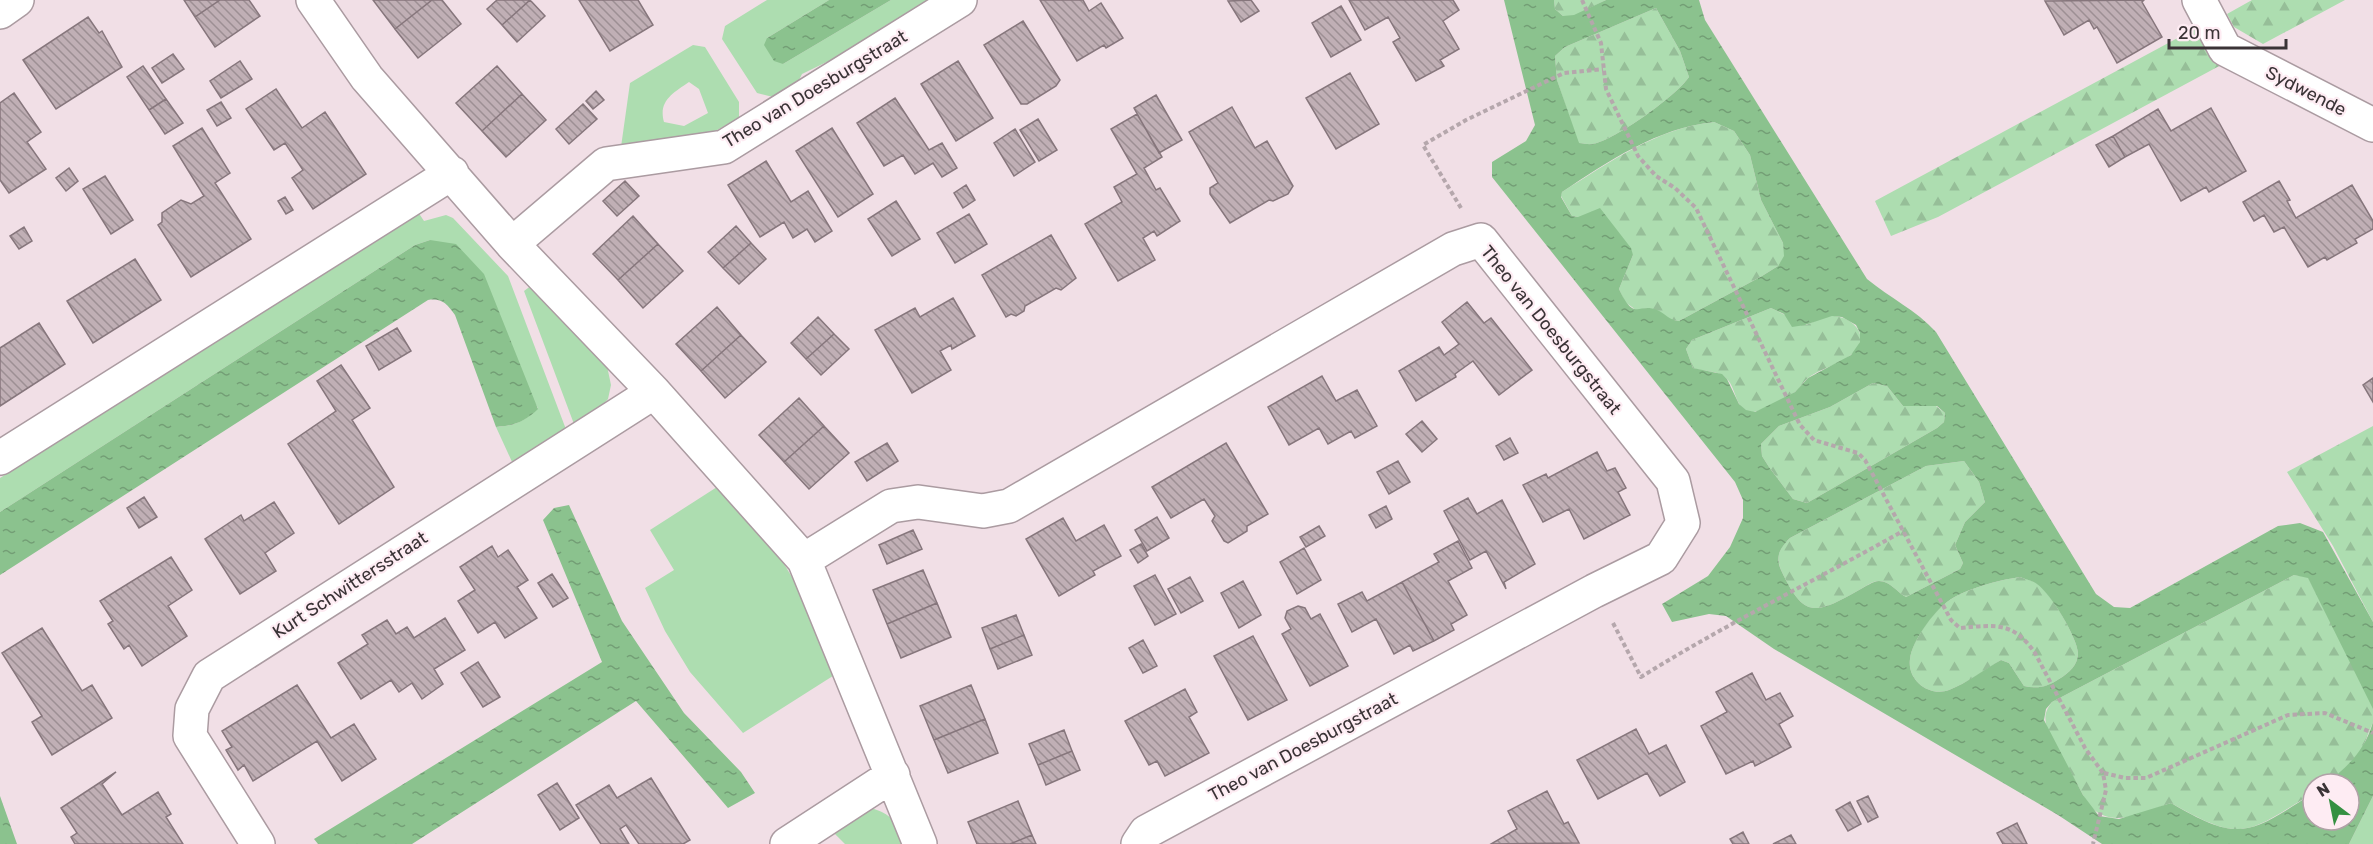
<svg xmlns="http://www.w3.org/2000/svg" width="2373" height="844" font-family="Rubik,sans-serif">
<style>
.grass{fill:#adddb0;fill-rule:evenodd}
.forest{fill:url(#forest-firs)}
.water{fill:url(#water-ripples);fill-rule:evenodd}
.building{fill:url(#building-back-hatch);stroke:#86767c;stroke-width:1.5}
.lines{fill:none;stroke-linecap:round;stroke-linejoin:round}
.minor-casing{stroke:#ab9ba1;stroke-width:36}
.path{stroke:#b5a7ac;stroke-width:4;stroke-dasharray:4.5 3;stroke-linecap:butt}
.minor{stroke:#fff;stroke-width:33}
.labels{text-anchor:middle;stroke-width:4.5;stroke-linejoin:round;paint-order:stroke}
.street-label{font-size:18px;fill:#3a3336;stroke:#feecf3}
</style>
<defs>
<pattern id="forest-firs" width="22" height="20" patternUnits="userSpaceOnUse" patternTransform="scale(1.5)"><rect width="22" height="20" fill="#adddb0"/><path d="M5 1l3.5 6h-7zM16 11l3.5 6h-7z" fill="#96be98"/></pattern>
<pattern id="water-ripples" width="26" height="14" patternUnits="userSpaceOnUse" patternTransform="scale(1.5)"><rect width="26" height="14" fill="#8bc28e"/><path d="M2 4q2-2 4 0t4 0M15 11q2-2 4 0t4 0" fill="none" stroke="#739e75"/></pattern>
<pattern id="building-back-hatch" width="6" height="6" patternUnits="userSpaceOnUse" patternTransform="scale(1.5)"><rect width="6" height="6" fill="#c0afb5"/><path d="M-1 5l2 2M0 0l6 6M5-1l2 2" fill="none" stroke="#9d8f94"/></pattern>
</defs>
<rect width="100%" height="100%" fill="#f1dfe6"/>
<path class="grass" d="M767,0h62l-62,38 16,26 108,-64h37l-87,55 -39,19 -3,6 -26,17 -16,-4 -35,-54 3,-13z
M693,45l12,2 34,55v16l-31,17 -87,12 9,-64zM689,82l10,7 9,24 -24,13 -20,-4c-6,-21 9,-29 25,-40z
M418,212l6,9 22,-6 7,3 55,58 59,156 -54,32 -17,-37c18,-1 30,-6 42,-19l-108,-168 -15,5 -415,267v-34z
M532,285l75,81 4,19 -3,14 -7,8 -27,17 -50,-133z
M717,487l61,67 23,38 35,82 -93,59 -53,-61 -25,-41 -20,-43 29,-18 -24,-40z
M2373,796v48h-24z
M874,809c20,6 24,17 32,35h-61l-13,-13 30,-21z"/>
<path class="forest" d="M1554,0h52l-32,16h-11l-8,-7z
M2252,0h93l-82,44 -29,-17 -7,-13z
M1656,8l24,43 9,26c-13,19 -74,63 -96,67 -4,1 -10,-1 -15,-1l-21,-63 -2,-24 10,-9z
M2198,27l25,37 -285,153 -47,19 -16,-35z
M1714,122l20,9 16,24 11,45 22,43 2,13 -7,10 -16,10 -83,45 -9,-1 -21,-12 -13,2 -11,-8 -6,-13 14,-34 -55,-38 -6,-1 -11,-20 1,-4c48,-30 95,-64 152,-70z
M1771,308l35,17c8,-3 16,-8 25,-9 16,-1 37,14 27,31 -10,16 -36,20 -50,31 -5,4 -8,10 -13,14 -6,4 -34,19 -41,20 -19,1 -17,-23 -27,-33 -8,-9 -23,-7 -34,-11l-7,-19 6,-9z
M1873,383l14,3 16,20h33l9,7 -1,9 -7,6 -130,75 -14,-4 -24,-32 -7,-11 -1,-12 18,-18 51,-19z
M2373,426v196l-40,-76 -46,-74z
M1964,461l15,21 6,20 -20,20 -10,23 8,18 -3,6 -54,28c-9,-5 -16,-16 -27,-16 -7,0 -14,6 -20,9 -44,25 -55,29 -78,-20 -6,-15 -1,-22 9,-32l136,-72z
M2294,575l14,2 65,129v16l-11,27 -17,20 -20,15h-12v9c-67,41 -70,51 -142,10 -29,9 -60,28 -83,1l-40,-73c-4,-12 -4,-19 4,-29z
M2020,577c6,2 13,4 18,7 13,10 39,53 40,69 0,12 -9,20 -19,26 -12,8 -20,10 -35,7l-15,-23 -8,-3c-16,10 -34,23 -52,30 -19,7 -42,-9 -39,-31 2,-18 22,-46 37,-57 17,-13 52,-22 73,-25z"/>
<path class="water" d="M829,0h62l-108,64 -9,-3 -10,-16 3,-7z
M1504,0h50l1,9 8,7 11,-1 32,-15h93l6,20 162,259c23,19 49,31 69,53l160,262 18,13 16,1 148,-82 22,-3 23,9 50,90v87l-65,-131 -14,-3 -242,127 -6,7 -2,11 39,75 16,21 20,3 52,-16c68,40 78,32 142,-10v27h36v-36h-24c23,-17 40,-34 48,-62v74l-24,48h-247l-44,-29 -284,-166 -48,-33 -17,-2 -37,8 -10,-18 46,-28 22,-29 13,-29v-18l-8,-18 -243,-305v-15l34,-21 9,-16zM1656,8l24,43 9,26c-13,19 -74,63 -96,67 -4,1 -10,-1 -14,-1l-22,-63 -2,-24 10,-9zM1714,122l20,9 16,24 11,45 22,43 1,13 -6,10 -16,10 -83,45c-10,-1 -13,-7 -22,-11 -19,-8 -22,13 -38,-21l14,-34 -2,-7 -31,-40 -22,9 -6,-1 -11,-19 1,-5c47,-31 95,-64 152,-70zM1771,308l13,6 8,13 13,-2 27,-9 10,1 14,8 4,8v9l-9,13 -43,23 -13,14 -40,20 -9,-2 -7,-6 -12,-25 -5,-5 -29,-6 -7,-19 6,-9zM1873,383l14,3 16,20h34l8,7 -1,9 -7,6 -130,75 -14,-4 -24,-32 -7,-11 -1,-12 18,-18 51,-19zM1964,461l15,21 6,20 -20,20 -10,23 8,18 -3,6 -54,28c-9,-5 -16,-16 -27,-16 -6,0 -14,6 -20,9 -44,25 -55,29 -78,-20 -6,-14 -1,-22 9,-32l136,-72zM2020,577c5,2 13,4 17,7 14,10 40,53 41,69 0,12 -9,20 -19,26 -12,8 -21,10 -35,7l-15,-23 -8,-3c-16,9 -34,23 -52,30 -19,7 -42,-9 -39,-31 2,-18 23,-46 37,-57 17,-13 52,-22 73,-25z
M430,240l26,4 28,30 54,135c-12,12 -24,17 -42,18l-41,-112c-8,-11 -13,-17 -27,-15l-428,275v-63l415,-267z
M569,505l53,116 62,92 57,59 14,21 -27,15 -92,-107 -224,143h-94l-4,-5 288,-177 -59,-142 11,-12z
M0,796l17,48h-17z"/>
<path class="building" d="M184,0h36l-25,17z
M220,0h29l11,16 -45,31 -20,-30z
M373,0h59l-37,29z
M432,0h10l19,24 -43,34 -23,-29z
M497,0h33l-28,25 -15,-16z
M530,0l15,16 -28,26 -15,-17z
M579,0h59l15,25 -43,26z
M1040,0h43l6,11 12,-8 22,35 -17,10 -2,-3 -27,16z
M1251,0l8,11 -18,11 -13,-21z
M1349,0h104l6,10 -16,11 16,28 -19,11 4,6 -28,15 -23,-39 7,-4 -12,-21 -23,13z
M2144,0l-2,2 20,35 -45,26 -20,-36 -3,2 -5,-9 -25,15 -19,-34z
M1341,6l20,34 -30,17 -19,-34z
M88,17l11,16 3,-2 20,36 -66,42 -33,-49z
M1023,21l37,59 -4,6 -29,18h-6l-37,-59z
M173,54l11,15 -22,14 -10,-15z
M240,61l12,18 -31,19 -11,-17z
M958,61l35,57 -37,23 -35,-57z
M143,66l23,33 -17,11 -22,-33z
M497,66l25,28 -40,37 -26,-28z
M1350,73l29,51 -43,25 -30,-51z
M276,89l26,39 23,-16 41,62 -53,35 -21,-31 11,-8 -18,-27 -11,7 -28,-41z
M596,91l8,9 -11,9 -7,-8z
M14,93l27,39 -14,10 19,27 -37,24 -9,-13v-77z
M522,94l24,26 -40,37 -24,-26z
M1156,95l26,45 -23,13 -25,-45z
M895,98l34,52 13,-7 15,25 -15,9 -9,-14 -18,11 -12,-19 -19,11 -27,-43z
M166,99l17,24 -18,11 -16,-24z
M221,102l10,16 -14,8 -10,-16z
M583,104l14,15 -28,25 -13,-15z
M1232,107l23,41 12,-7 26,45 -5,8 -15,7 -4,-1 -39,23 -20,-29v-6l8,-5 -29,-51z
M2211,108l35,63 -37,21 -3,-5 -25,14 -32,-57 -24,13 -12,-21 45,-27 13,22z
M1137,114l25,43 -18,11 12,22 4,-2 20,33 -23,15 -3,-5 -11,7 12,22 -37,21 -33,-57 37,-22 -8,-15 23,-13 -26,-45z
M1038,119l19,31 -18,11 -19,-31z
M202,128l28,45 -15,10 36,56 -60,38 -33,-52 4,-3v-9l19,-13 10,4 13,-8 -31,-50z
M832,128l41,66 -35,23 -42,-66z
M1015,129l20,33 -21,14 -20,-33z
M2113,136l12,21 -16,10 -13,-22z
M766,161l25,41 17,-11 24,40 -17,11 -8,-13 -14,9 -9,-16 -24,15 -32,-52z
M69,168l9,13 -12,10 -10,-13z
M105,176l28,44 -22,14 -28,-45z
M625,181l14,15 -22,20 -14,-15z
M2279,181l11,19 -3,1 9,17 56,-33 21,36v8l-18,10 2,4 -30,17 -2,-3 -17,10 -24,-40 -10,5 -10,-17 -10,6 -11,-19z
M966,185l9,15 -12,8 -9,-15z
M285,197l8,13 -7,4 -8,-13z
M896,201l24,38 -28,17 -24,-37z
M969,214l18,30 -32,19 -18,-30z
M633,216l25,28 -40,36 -25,-26z
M736,226l15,17 -28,25 -15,-16z
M24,227l8,14 -13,8 -9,-13z
M1051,235l25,43 -15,12 -5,-2 -31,18 -1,5 -8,5 -5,-2 -5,3 -24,-42z
M751,243l15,16 -27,25 -16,-16z
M658,244l25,27 -40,37 -25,-28z
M135,259l26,41 -68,43 -26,-42z
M953,298l22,38 -23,13 -1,-4 -11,6 11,19 -39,23 -37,-63 40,-22 5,9z
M1467,302l17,21 7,-5 41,52 -33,25 -26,-34 -18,13 1,3 -40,24 -17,-30 40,-24 5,8 15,-11 -17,-22z
M717,307l24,28 -40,36 -25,-27z
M818,317l16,17 -28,25 -15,-16z
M39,323l26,41 -65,42v-58z
M397,328l14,23 -32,19 -13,-24z
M834,334l15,15 -28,26 -15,-16z
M741,335l25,27 -41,36 -24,-27z
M341,365l29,43 -18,12 42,67 -55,37 -51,-80 48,-33 -19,-30z
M1322,376l14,25 21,-11 20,36 -22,12 -4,-7 -23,13 -9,-16 -30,17 -21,-38z
M2373,378v24l-10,-17z
M799,398l25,28 -40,36 -25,-27z
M1422,421l15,18 -15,13 -16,-18z
M824,426l25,27 -40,36 -25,-27z
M1510,438l8,15 -14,7 -8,-14z
M887,443l11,18 -31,20 -12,-19z
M1226,443l42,71 -21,12v5l-19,12 -4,-2 -12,-20 3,-5 -11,-17 -33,19 -19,-31z
M1597,452l10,19 8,-3 11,20 -8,4 12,23 -46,24 -15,-30 -26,13 -20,-37 23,-11 2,4z
M1398,461l12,21 -21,12 -12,-22z
M144,497l13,20 -18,11 -12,-20z
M1468,498l9,16 25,-14 33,64 -31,18 2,7 -20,-38 -16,9 -26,-49z
M274,502l20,31 -29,20 11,18 -36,23 -35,-55 36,-24 3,6z
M1386,506l6,13 -16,9 -7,-13z
M1157,517l12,21 -22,13 -12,-21z
M1063,518l13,23 28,-16 17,31 -28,15 2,4 -36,21 -33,-57z
M1319,526l6,10 -19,11 -6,-10z
M913,530l9,19 -35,15 -8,-19z
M1458,541l14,27 -24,13 19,34 -16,9 3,6 -20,11 -32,-59 37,-20 -5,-8z
M1141,544l7,12 -10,7 -8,-13z
M492,546l6,11 10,-7 20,30 -11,7 20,31 -32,20 -10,-16 -17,11 -20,-32 17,-11 -15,-23z
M1304,548l17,32 -24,14 -17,-32z
M171,557l21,33 -24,16 19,30 -45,30 -13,-21 -5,4 -16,-25 5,-3 -13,-20z
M923,570l14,33 -50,21 -14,-34z
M552,574l16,24 -15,9 -15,-24z
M1155,575l21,39 -21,11 -21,-39z
M1190,577l13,24 -22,12 -13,-24z
M1243,581l18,34 -22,13 -18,-35z
M1402,582l32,59 -21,10 -3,-6 -16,9 -18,-35 -24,13 -14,-28 24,-12 5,9z
M937,603l14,34 -50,21 -14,-34z
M1298,606l7,2 6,11 9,-5 28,52 -38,20 -28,-52 9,-5 -6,-11 2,-7z
M1016,615l8,20 -34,14 -8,-21z
M445,618l20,32 -31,19 9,15 -21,15 -10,-16 -13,9 -8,-12 -30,19 -23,-36 30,-19 -6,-9 25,-15 9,14 11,-7 7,11z
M42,628l40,63 10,-6 20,33 -60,37 -20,-33 10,-6 -40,-63z
M1024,635l8,20 -34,14 -8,-20z
M1253,636l34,64 -39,20 -34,-64z
M1143,640l14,26 -14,7 -14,-25z
M478,662l22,35 -17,10 -22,-34z
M1752,673l14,27 14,-7 13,23 -14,8 12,23 -36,19 -2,-5 -27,13 -25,-48 26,-14 -11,-20z
M297,685l34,53 23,-14 22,35 -34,22 -25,-40 -64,40 -9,-16 -6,5 -12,-20 6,-3 -10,-16z
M971,685l14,34 -51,21 -14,-34z
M1185,689l12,23 -8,5 20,36 -44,23 -8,-15 -8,4 -24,-44z
M985,719l13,34 -50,20 -14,-33z
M1636,729l13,25 17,-9 19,37 -25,14 -13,-23 -49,26 -21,-39z
M1064,730l8,21 -34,14 -9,-21z
M1072,751l8,19 -34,15 -8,-20z
M116,772l-14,12 20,31 36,-23 13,22 -5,3 17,27h-108l-4,-7 6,-4 -16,-25z
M651,778l39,62 -7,4h-44l-13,-19 -6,4 9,15h-28l-25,-39 33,-20 8,13z
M557,783l22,35 -19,12 -22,-35z
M1547,791l17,33 4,-2 11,21 -88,1 26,-15 -9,-18z
M1868,796l10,21 -10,5 -11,-21z
M1018,801l14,34 -22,9h-33l-9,-22z
M1850,802l11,22 -13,7 -12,-21z
M2017,823l10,21h-24l-6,-11z
M1743,832l6,12h-16l-3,-5z
M1032,835l4,9h-26z
M1791,835l5,9h-23z"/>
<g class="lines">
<defs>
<path id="minor" d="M313,0l54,78 145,166 142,148 150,168 116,284
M2199,0l26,49 148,76
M0,12l17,-12
M512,244l94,-80 118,-17 236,-147
M0,458l452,-285
M804,560l87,-54 27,-4 65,9 26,-5 444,-257 28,-9 192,241 10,42 -22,35 -67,33 -448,241 -8,12
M258,844l-68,-108 2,-27 17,-33 445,-284
M787,844l106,-69"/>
</defs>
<use href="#minor" class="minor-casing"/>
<path class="path" d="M1582,0l19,43 5,46 32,67 18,20 19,12 21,20 104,217 14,15 44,13 7,7 86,160 9,8c35,-3 53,-7 75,25l50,95 18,25 3,17 -13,54
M1461,208l-38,-63 43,-25 98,-47 39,-4
M1613,623l28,54c85,-53 175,-97 262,-146
M2104,773l21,5h21l142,-63 37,-2 48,20"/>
<use href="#minor" class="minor"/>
</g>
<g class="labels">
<g class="street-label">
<text transform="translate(815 89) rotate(-31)" y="6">Theo van Doesburgstraat</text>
<text transform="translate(2306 91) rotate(27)" y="6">Sydwende</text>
<text transform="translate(1551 330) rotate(51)" y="6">Theo van Doesburgstraat</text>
<text transform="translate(350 585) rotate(-33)" y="6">Kurt Schwittersstraat</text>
<text transform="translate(1303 747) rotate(-28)" y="6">Theo van Doesburgstraat</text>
</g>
</g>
<g transform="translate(2331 802) rotate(328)"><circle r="28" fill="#feecf3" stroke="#b0a2a7" stroke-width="1.5"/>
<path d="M0-4.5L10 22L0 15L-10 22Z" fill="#359042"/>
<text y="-9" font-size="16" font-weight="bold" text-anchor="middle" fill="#3a3336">N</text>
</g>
<path d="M2169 39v9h117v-9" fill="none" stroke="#3a3336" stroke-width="3"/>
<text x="2178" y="39" font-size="18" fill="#3a3336" stroke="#feecf3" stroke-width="4.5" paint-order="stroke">20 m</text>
</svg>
